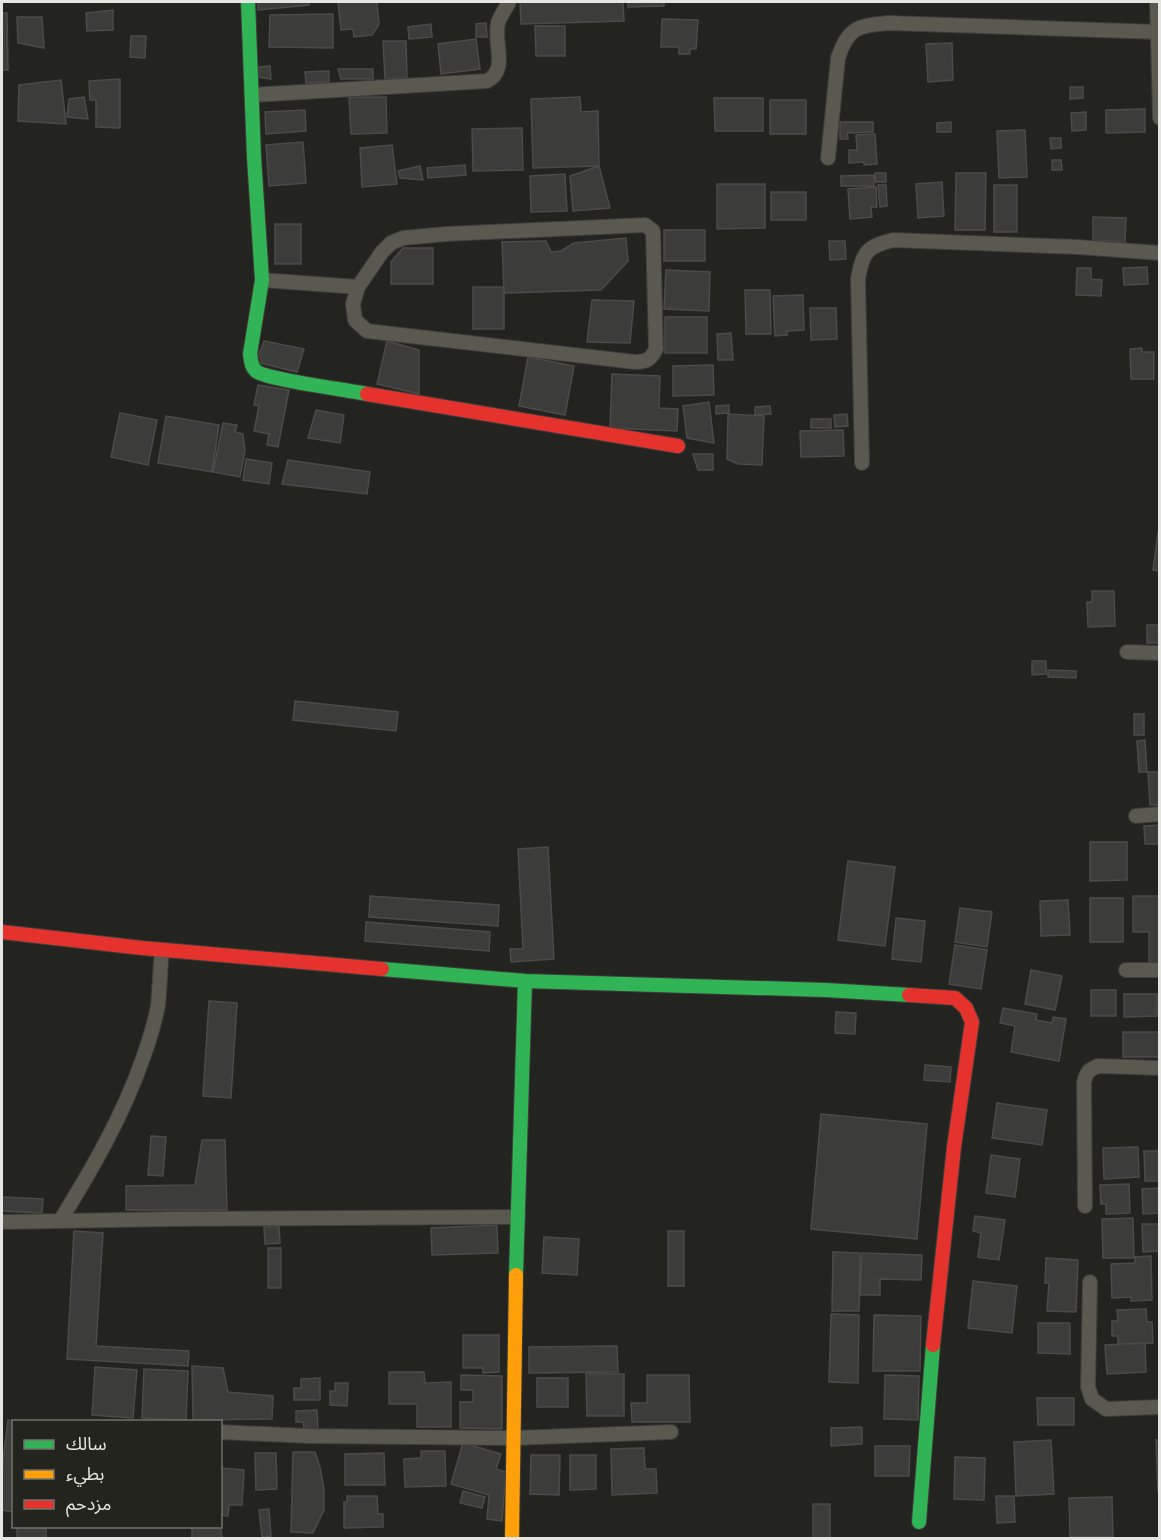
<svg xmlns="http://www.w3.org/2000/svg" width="1161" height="1540" font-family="Roboto,'Noto Sans Arabic',sans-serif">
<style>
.building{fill:#3c3c3a;stroke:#4c4b4a;stroke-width:1.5}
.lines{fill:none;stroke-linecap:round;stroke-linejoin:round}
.street-casing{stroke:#3d3d3b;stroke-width:16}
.fast-casing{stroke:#3d3d3b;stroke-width:16}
.slow-casing{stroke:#3d3d3b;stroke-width:16}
.jam-casing{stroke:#3d3d3b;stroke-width:16}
.street{stroke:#59594f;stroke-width:14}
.fast{stroke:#30b455;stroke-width:14}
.slow{stroke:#ff9f0a;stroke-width:14}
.jam{stroke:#e5322d;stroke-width:14}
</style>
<rect width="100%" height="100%" fill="#23231f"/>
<path class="building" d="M258,2h51v3l-51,5z
M338,2h39l2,22 -7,11 -18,2 -1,-8 -12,1z
M520,2h103l1,19 -103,3z
M628,2h36v4l-36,1z
M113,10v20l-26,1 -1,-18z
M2,13h5l1,57h-6z
M333,14v34l-64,-1 1,-32z
M17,17h25l2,31 -26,-5z
M662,19l36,1 -2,29h-6v5h-11v-7h-18z
M486,23l1,14h-11v-13z
M431,24l1,13 -23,2 -1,-12z
M535,26h30v30h-29z
M131,36h15l-1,22 -15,-1z
M476,39l4,30 -39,5 -3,-30z
M383,41h23l1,37 -22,1z
M952,43l1,37 -25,2 -2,-38z
M270,66l1,13 -12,-2 -1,-10z
M338,69h35v10h-32z
M329,71v11l-23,1 -1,-11z
M120,79v49l-24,-1v-27h-6l-1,-19z
M61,80l5,44 -48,-3 1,-36z
M1070,87h13v11l-13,1z
M84,97l4,22 -21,-2 2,-18z
M349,97h37l1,36 -36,1z
M580,97l1,15 17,-1 1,55 -66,2 -2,-69z
M714,98h49v33h-48z
M770,100h36v34h-36z
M1145,109v23l-39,1v-23z
M305,110l1,21 -40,3 -1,-22z
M1086,112v18l-14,1 -1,-18z
M840,122h33v10l-26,1 1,6h-8z
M951,122v10h-14v-9z
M522,128l1,42 -50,1 -1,-42z
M1025,130l2,47 -28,1 -2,-47z
M875,134l2,30 -13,1v-3l-15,1v-13h8l-1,-15z
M1050,138h11v10l-10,1z
M303,142l3,41 -37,3 -3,-41z
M392,145l5,39 -35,3 -2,-39z
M1052,160h9l1,10h-10z
M465,165l1,10 -38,3 -1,-10z
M420,166l3,14 -23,-2 -2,-7z
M599,166l11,42 -37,3 -3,-35z
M875,173h11v9h-10z
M956,173h30l-1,57h-30z
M565,174l2,37 -36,1 -1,-36z
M874,175v11h-33v-10z
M942,182l2,34 -26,2 -2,-34z
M717,184h48v44l-48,1z
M878,185h8l1,21 -7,1z
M994,185h23v47h-23z
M876,187l1,20h-6l1,10 -22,2 -2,-30z
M771,192h35v28h-35z
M1093,217l33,1 -1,24 -32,-2z
M275,224h26v40h-26z
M664,230h41v31h-41z
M626,238l2,23 -27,29 -97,3 -2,-51 44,-1 5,11 10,-1 13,-8z
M829,241h16l1,18 -16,1z
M403,248h30v36h-42v-22z
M1147,267l1,17 -24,1 -1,-17z
M1077,268h14v11l11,1 -1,16 -25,-1z
M666,270l44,2 -1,39 -45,-2z
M473,287h31v42h-31z
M745,290h25l1,44h-25z
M803,295l1,35 -17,1v4l-12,1 -2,-40z
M592,300l42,1 -4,42 -43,-1z
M810,308h26l1,31 -26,1z
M665,317h42v36h-42z
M731,333l2,27h-15l-1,-26z
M264,341l40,8 -7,23 -41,-10z
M387,341l32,9v44l-42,-10z
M1142,348v4h12v27h-23l-1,-30z
M528,357l46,9 -9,49 -46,-9z
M713,365l1,30 -41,1v-30z
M612,374l48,2 -1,32 19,1 -1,22 -67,-3z
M258,385l31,5 -11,57 -11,-2 2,-11 -15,-3 5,-25 -5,-1z
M709,402l5,41 -27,-5 -4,-32z
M729,405v8l-13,1v-8z
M770,406l1,8 -16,1v-8z
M316,410l28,5 -4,28 -32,-5z
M120,413l37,7 -9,45 -37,-8z
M728,414l36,2 -2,49 -24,-1 -11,-5z
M847,414l1,12 -13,1 -1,-12z
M166,416l53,9 -7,47 -54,-9z
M811,419h20v9h-20z
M223,423l14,2 -2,7 8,2 2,17 -5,26 -27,-5z
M843,430l1,26 -43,1 -1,-26z
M693,454h20v16h-15z
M246,459l26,4 -3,21 -26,-4z
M288,460l82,12 -3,22 -85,-10z
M1158,533h2v38l-7,-1z
M1092,591h22l1,35 -27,1 -1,-25h5z
M1147,625h13v18h-13z
M1032,661h14v13l-14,1z
M1048,670l28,1v7l-28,-1z
M295,701l103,11 -2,19 -103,-11z
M1134,714h10v21h-10z
M1145,740l2,32h-8l-2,-31z
M1148,772h12v33h-10z
M1160,825v19h-15l-1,-18z
M1090,842h37v38l-37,1z
M548,847l6,112 -43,3 -1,-13h13l-5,-100z
M848,861l47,6 -10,79 -47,-6z
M370,896l129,9 -1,21 -129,-9z
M1133,896h27v67h-11v-31h-16z
M1090,898h33v44h-33z
M1068,900l2,35 -29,1 -1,-35z
M960,908l32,4 -5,35 -32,-5z
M896,918l29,3 -4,41 -29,-3z
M366,922l124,10 -1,19 -124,-10z
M955,945l32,5 -6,39 -32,-5z
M1031,970l31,6 -7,34 -30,-6z
M1091,990h25v26h-25z
M1124,994h33v22l-33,1z
M209,1001l28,2 -6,95 -28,-2z
M1003,1008l34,6 -1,6 16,3 1,-6 13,2 -7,42 -48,-9 4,-26 -15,-3z
M836,1012l20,1 -1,21 -20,-1z
M1123,1032h36v25h-36z
M925,1065l26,2 -1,15 -26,-2z
M997,1103l50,7 -5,35 -50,-7z
M821,1114l106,10 -10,115 -106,-10z
M151,1136l15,1 -3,39 -15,-1z
M202,1140h23l2,70h-101v-24l69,-1z
M1138,1147l1,30 -35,2 -1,-31z
M1144,1151h16v30h-15z
M991,1155l29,4 -5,38 -29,-4z
M1129,1184l1,29 -24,1v-10h-5l-1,-19z
M1160,1188v25l-17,1 -1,-25z
M2,1197l41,2 -1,14 -40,-2z
M975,1216l30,4 -6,40 -21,-3 3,-24 -8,-2z
M1133,1218l1,40h-31l-1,-39z
M1142,1224h18v27l-17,1z
M497,1225l1,28 -66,2 -1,-27z
M279,1226l1,17 -15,1 -1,-17z
M74,1231l29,2 -7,113 93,5 -1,15 -121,-7z
M668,1231h16v55h-16z
M544,1237l35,2 -2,36 -35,-2z
M268,1248h13v40h-13z
M833,1252l27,1 -1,58h-27z
M862,1253l60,2 -1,25 -41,-1v16h-20z
M1151,1256l1,44 -21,1v-4l-19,1 -1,-34 24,-1v-6z
M1046,1258l32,2 -2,52 -29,-1 2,-28h-4z
M973,1281l44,5 -5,47 -44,-5z
M1146,1309l1,13h5l1,21 -35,1v-8h-6v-15h6l-1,-11z
M831,1314l28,1 -1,68 -29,-1z
M874,1315l47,1 -1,55h-47z
M1038,1323h32v31l-32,-1z
M463,1335h36v37l-16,1v-5h-20z
M1145,1343l1,29 -39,2 -2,-29z
M617,1346l1,26 -89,1v-26z
M192,1366l31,2 5,24 45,4 -1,23 -79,1z
M95,1367l42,3 -4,48 -41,-3z
M144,1369l44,2 -2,49 -44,-2z
M389,1372h35l1,11 26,-1v45h-34v-23h-28z
M586,1374h38v42h-37z
M461,1375l41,1v53l-42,-1v-26h13v-12h-12z
M647,1375h42l1,47h-58l-1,-19h16z
M885,1375l34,1 -1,44 -34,-1z
M320,1378v22h-26v-12h7v-9z
M537,1378h31v29h-31z
M335,1383h13l-1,23 -17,-1v-14h5z
M1037,1398h37v27h-36z
M317,1410l1,19h-14l-1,-7h-7v-11z
M8,1420l8,2h-2v90l-12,-2v-40z
M862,1427v17l-31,2v-18z
M1051,1440l3,54 -38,2 -2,-54z
M1156,1440h4v52h-2z
M463,1443l38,11 -5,15 10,3 -4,49 -15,-2 2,-24 -38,-11z
M875,1446h35l-1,30h-34z
M644,1448l1,21h11l1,24 -45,2 -1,-46z
M421,1451h24l1,35 -41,1 -1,-28 17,-1z
M293,1452h22l5,15 4,22v21l-11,23 -22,-1z
M255,1453h21l1,36 -21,1z
M384,1453l1,32h-40v-31z
M531,1455h29l-1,40 -29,-1z
M570,1455h26v34l-26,1z
M955,1457l30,1 -1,42 -30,-1z
M220,1468l24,2 -2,35h-13l-1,11 -8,-1z
M463,1491l22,6 -3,11 -22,-5z
M347,1496h30l1,18h5v13l-39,1v-26h3z
M996,1496h18l1,26 -18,1z
M1112,1497l1,40h-43l-1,-39z
M813,1504h17v34h-17z
M269,1509l2,27 -9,1 -3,-27z
M221,1527l1,11h-30v-10z
M17,1528h29v10h-29z"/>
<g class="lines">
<defs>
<path id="street" d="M1157,2l3,116
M252,95l235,-14c22,-11 6,-39 11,-58 2,-7 8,-15 11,-21
M828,158l10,-100c10,-31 20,-32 50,-35l270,9
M645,225l8,6 3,118c-5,10 -9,13 -21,13l-268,-31 -12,-11 -2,-16 5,-17 24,-35 9,-9 12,-5 43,-4z
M262,280l96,7
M862,463l-4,-184c5,-27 8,-32 35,-39l185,7 82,6
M1127,652l33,1
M1136,816l24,-2
M1126,970h34
M1085,1206l-1,-123c2,-10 4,-13 14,-17l62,2
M60,1221c32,-52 63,-105 83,-163 6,-17 12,-35 15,-53 2,-18 2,-37 4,-55
M2,1222l171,-3 345,-2
M1090,1282l-2,105 4,12 14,10 54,-2
M220,1432l88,4 206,2 157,-6"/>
<path id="fast" d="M248,2l6,155 8,123 -12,74c1,6 1,13 6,17 11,9 93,19 111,23
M382,969l143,12 -9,294
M525,981l300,9 84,5
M919,1522l14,-177"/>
<path id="slow" d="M512,1538l4,-263"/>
<path id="jam" d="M367,394l311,52
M2,932l140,16 240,21
M909,995l46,3 11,10 6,14 -18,125 -21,198"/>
</defs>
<use href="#street" class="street-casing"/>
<use href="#fast" class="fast-casing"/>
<use href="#slow" class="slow-casing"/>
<use href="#jam" class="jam-casing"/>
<use href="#street" class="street"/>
<use href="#fast" class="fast"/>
<use href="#slow" class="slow"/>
<use href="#jam" class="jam"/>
</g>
<rect width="1161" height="1540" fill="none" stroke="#e5e5e1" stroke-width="6"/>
<rect x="12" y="1420" width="210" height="108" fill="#24241e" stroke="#71716c" stroke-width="1.5"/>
<rect x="24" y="1440" width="30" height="9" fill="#30b455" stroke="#71716c" stroke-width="1.5"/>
<text x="66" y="1450" font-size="18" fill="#e5e5e1">سالك</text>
<rect x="24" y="1470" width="30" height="9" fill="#ff9f0a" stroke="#71716c" stroke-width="1.5"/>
<text x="66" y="1480" font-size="18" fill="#e5e5e1">بطيء</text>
<rect x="24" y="1500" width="30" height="9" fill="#e5322d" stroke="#71716c" stroke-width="1.5"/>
<text x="66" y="1510" font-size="18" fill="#e5e5e1">مزدحم</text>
</svg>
